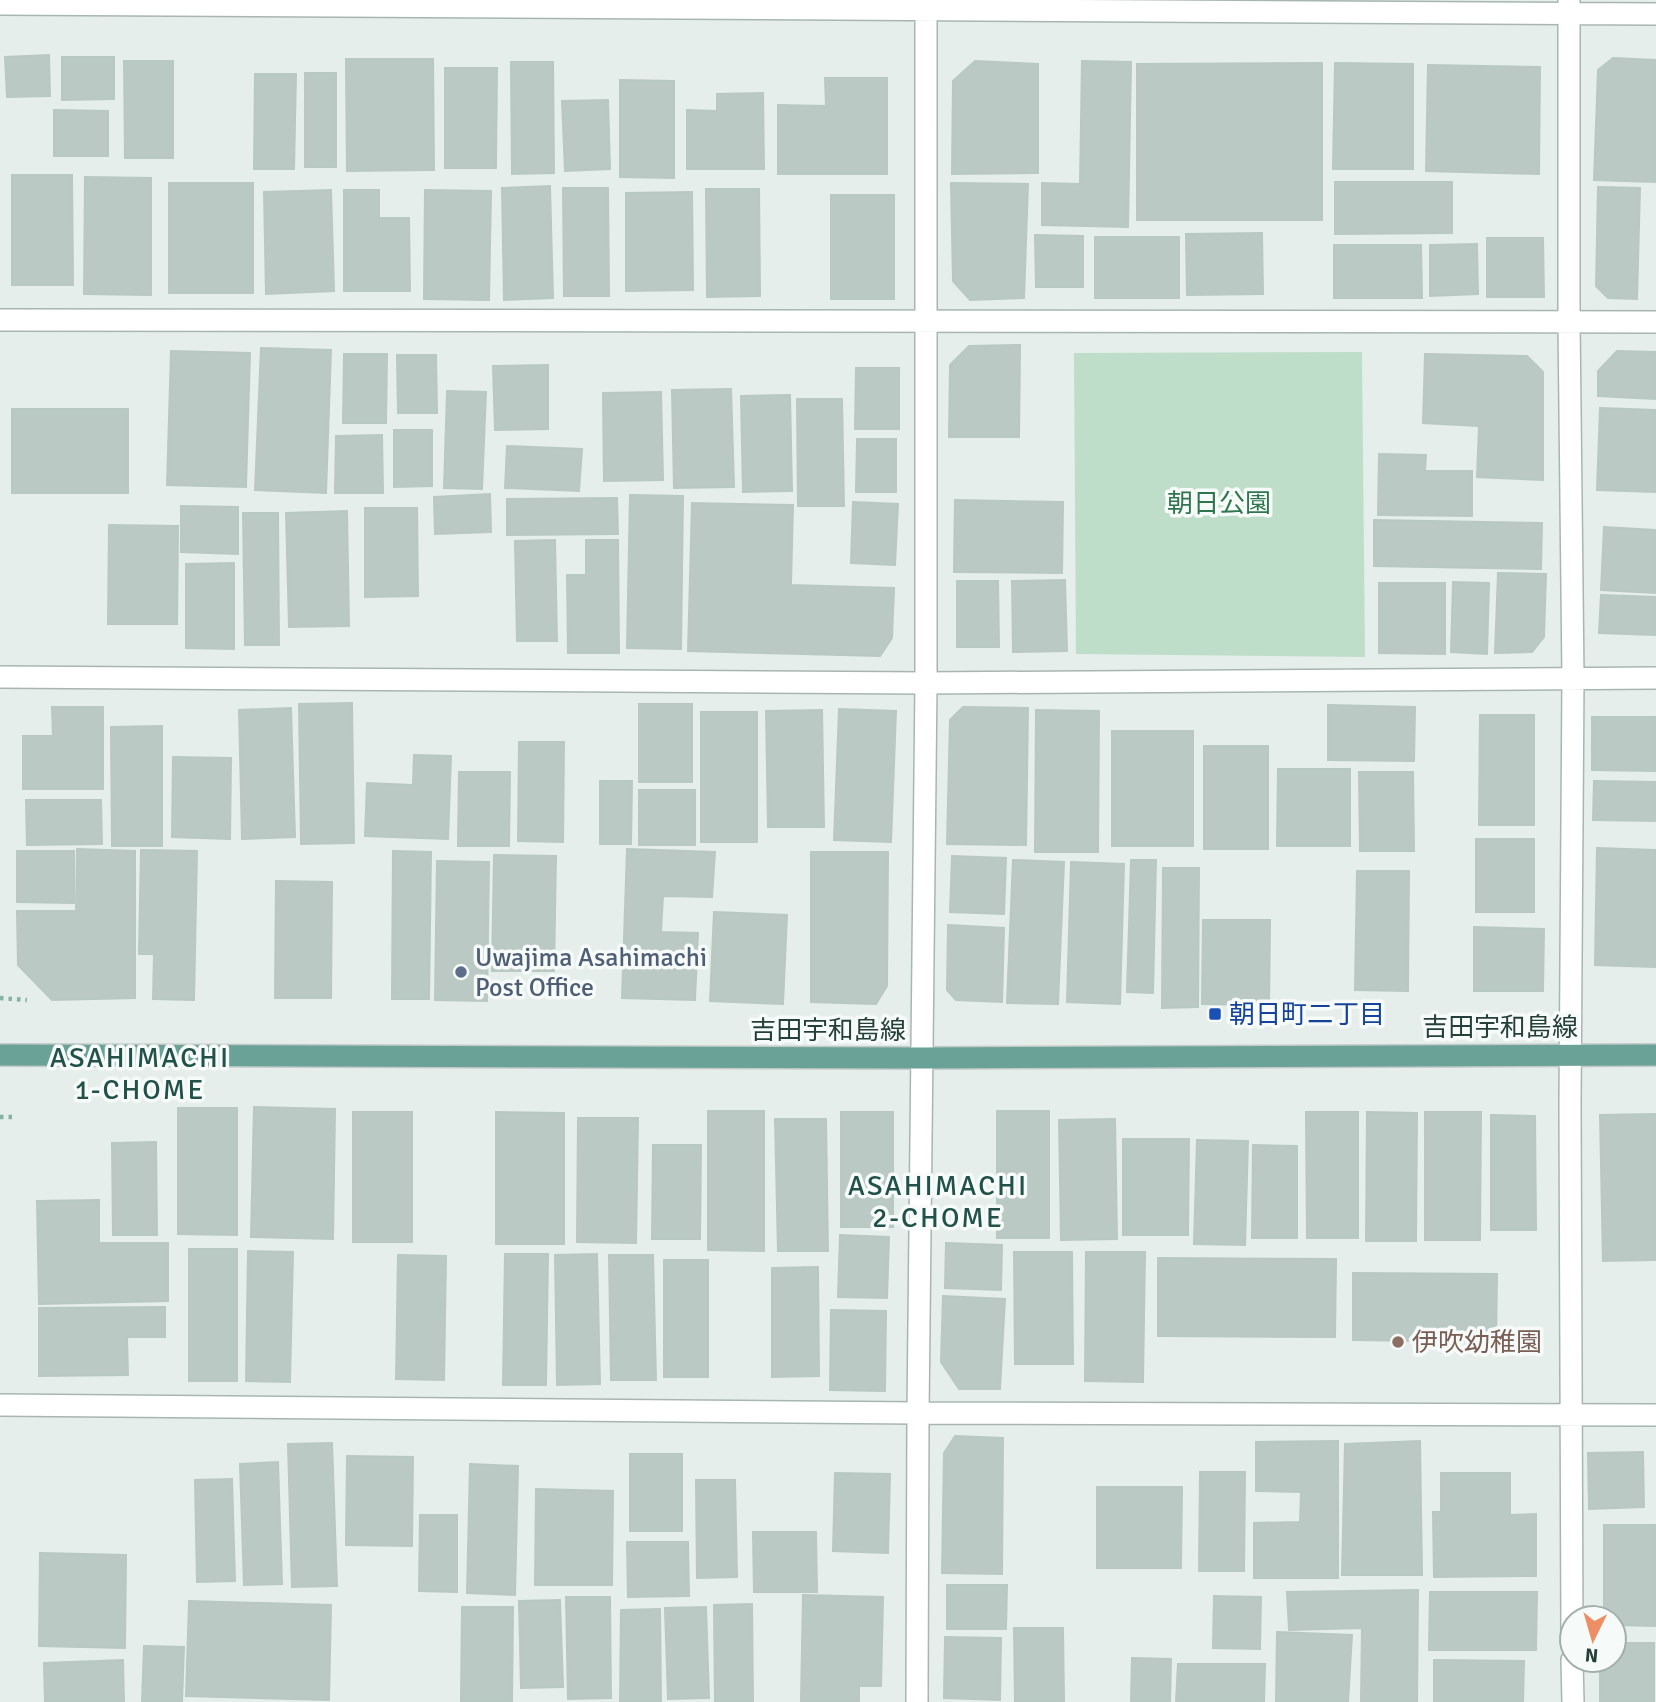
<svg xmlns="http://www.w3.org/2000/svg" width="1656" height="1702" font-family="Signika,'Noto Sans JP',sans-serif">
<style>
.green{fill:#bfdec9}
.building{fill:#bbc9c4;stroke:#b8c8c2;stroke-width:2}
.lines{fill:none;stroke-linecap:round;stroke-linejoin:round}
.minor-casing{stroke:#a8b6b2;stroke-width:24}
.major-casing{stroke:#c2cac8;stroke-width:24}
.path{stroke:#87b0a6;stroke-width:4.5;stroke-dasharray:3.5 5;stroke-linecap:butt}
.minor{stroke:#fff;stroke-width:21}
.major{stroke:#6ba297;stroke-width:21}
.service-dot{fill:#5c6f8a;stroke:#f6faf8;stroke-width:2.5}
.transit-dot{fill:#1a4fb4;stroke:#f6faf8;stroke-width:2.5}
.education-dot{fill:#8d6e63;stroke:#f6faf8;stroke-width:2.5}
.labels{text-anchor:middle;stroke-width:7;stroke-linejoin:round;paint-order:stroke}
.park-label{font-size:26px;fill:#30754f;stroke:#f6faf8}
.service-label{font-size:26px;fill:#4e5e75;stroke:#f6faf8;text-anchor:start}
.transit-label{font-size:26px;fill:#164399;stroke:#f6faf8;text-anchor:start}
.street-label{font-size:26px;fill:#25403a;stroke:#f6faf8}
.education-label{font-size:26px;fill:#785e54;stroke:#f6faf8;text-anchor:start}
.neighbourhood-label{font-size:28px;letter-spacing:2px;fill:#215149;stroke:#f6faf8}
</style>
<rect width="100%" height="100%" fill="#e5eeeb"/>
<path class="green" d="M1362,352l3,305 -289,-3 -2,-301z"/>
<path class="building" d="M49,55l1,41 -43,1 -2,-40z
M62,57h52v42l-52,1z
M1613,58l43,2v122l-62,-2 4,-110z
M346,59h87l1,111 -87,1z
M124,61h49v97h-48z
M975,61l63,3v109l-86,1 1,-93z
M1082,61l49,1 -3,165 -86,-2v-42l38,1z
M511,62h42l1,111 -42,1z
M1322,63v157h-185v-156z
M1335,63l78,1v105h-80z
M1428,65l112,2 -1,107 -113,-3z
M445,68h52l-1,100h-51z
M305,73h31v94h-31z
M255,74h41l-2,95h-40z
M825,78h62v96h-109v-69l48,1z
M620,80l54,1v97l-54,-1z
M763,93l1,76h-77v-59l30,1v-17z
M608,100l2,69 -45,2 -3,-70z
M54,110l54,1v45h-54z
M12,175h60l1,110h-61z
M85,177l66,1v117l-67,-1z
M1335,182h117v51l-117,1z
M169,183h84v110h-84z
M951,183l77,1 -4,114 -54,2 -17,-19z
M550,186l3,112 -49,2 -2,-112z
M1598,187l42,1 -3,111 -29,-1 -12,-12z
M563,188h45l1,108h-45z
M706,189h53l1,107 -53,1z
M331,190l3,101 -68,3 -2,-102z
M344,190h35v28h30l1,73h-66z
M425,190l66,1 -2,109 -65,-1z
M692,192l1,98 -67,1v-98z
M831,195h63v104h-63z
M1262,233l1,61 -76,1 -1,-61z
M1035,235l48,1v51h-47z
M1095,237h84v61h-84z
M1487,238h56l1,59h-57z
M1477,244l1,50 -48,2v-51z
M1334,245h87l1,53h-88z
M1020,345l-1,92h-70l1,-72 19,-19z
M261,348l70,2 -5,143 -71,-3z
M171,351l79,2 -4,134 -79,-2z
M1617,351l39,1v47l-58,-3v-25z
M344,354h43l-1,69h-43z
M1425,354l102,2 16,16v108l-66,-3 2,-51 -56,-3z
M397,355h39l1,58h-39z
M548,365v64l-53,1 -2,-64z
M856,368h43v61h-44z
M731,389l3,98 -60,1 -2,-98z
M447,391l39,1 -4,97 -38,-1z
M661,392l2,88 -59,1 -1,-88z
M790,395l2,96 -49,1 -2,-96z
M797,399h45l2,107h-46z
M1600,408l56,2v82l-59,-2z
M12,409h116v84h-116z
M394,430h38v56l-38,1z
M382,435l1,58h-48l1,-57z
M857,439h39v53h-40z
M507,446l75,3 -3,42 -74,-3z
M1379,454l47,1 -1,16h47v45l-94,-1z
M490,494l1,38 -56,2 -1,-37z
M630,495l53,1 -2,153 -54,-1z
M617,498l1,36 -111,1v-36z
M955,500l108,2 -1,71 -108,-1z
M853,502l45,2 -3,61 -44,-2z
M692,503l101,2 -2,80 103,3 -2,50 -12,18 -192,-5z
M181,506l57,1v47l-57,-2z
M365,508h52l1,88 -53,1z
M347,511l2,115 -60,1 -3,-114z
M243,513h35l1,132h-34z
M1374,520l168,3 -1,46 -167,-3z
M109,525l69,1 -1,98h-69z
M1604,527l52,3v63l-55,-3z
M555,540l2,101h-40l-2,-100z
M586,540h32l1,113h-51l-1,-78h19z
M234,563v86l-48,-1v-84z
M1498,573l48,1 -2,63 -12,15 -37,1z
M1065,580l2,71 -54,1 -1,-71z
M957,581h41l1,66h-42z
M1453,582l36,1 -2,71 -36,-2z
M1379,583h66v71l-66,-1z
M1601,595l55,2v38l-57,-2z
M352,703l2,140 -53,1 -2,-140z
M639,704h53v78h-53z
M1328,705l87,2 -1,54 -86,-1z
M52,707h51v82h-80v-53h30z
M963,707l65,1 -2,137 -79,-1 3,-124z
M291,708l4,129 -53,2 -3,-129z
M839,709l57,2 -5,131 -57,-2z
M822,710l2,117h-56l-2,-116z
M1036,710l63,1 -1,141h-63z
M701,712h56v130h-56z
M1480,715h54v110h-55z
M1592,717h64v54l-64,-1z
M162,726v120h-50l-1,-119z
M1112,731h81v115h-81z
M519,742h45l-1,100 -45,-1z
M1204,746h64v103h-64z
M414,755l37,1 -3,83 -83,-3 2,-53 46,2z
M173,757l58,1 -1,81 -58,-2z
M1278,769h72v77h-73z
M459,772h51l-1,74h-51z
M1359,772h54l1,79h-54z
M600,781h32l-1,63h-31z
M1594,781l62,1v39l-63,-1z
M639,790h56v55h-56z
M26,800h75l1,44 -75,1z
M1476,839h58v73h-58z
M1597,848l59,2v117l-61,-2z
M77,849l58,2v147l-83,2 -34,-35 -1,-54h59z
M627,849l88,3 -3,45 -49,-1 -2,36 37,1 -3,67 -73,-2z
M141,850l56,1 -3,149 -41,-1 1,-45h-15z
M17,851h57v52l-57,-1z
M393,851l38,1 -2,147h-37z
M811,852h77l-1,134 -11,18 -65,-2z
M494,855l62,1 -2,115h-62z
M952,856l54,2 -2,56 -54,-2z
M1013,860l51,2 -6,142 -51,-1z
M1131,860h25l-3,133 -26,-1z
M437,861l52,1 -2,139 -52,-1z
M1071,862l53,2 -4,140 -53,-2z
M1163,868h36l-1,139 -36,1z
M1357,871h52l-1,120 -53,-1z
M276,881l56,1 -1,116h-56z
M714,912l73,3 -4,89 -73,-3z
M1203,920h67l-1,85 -67,-1z
M948,925l56,3 -2,74 -46,-2 -9,-10z
M1474,927l70,2 -1,62h-69z
M254,1107l81,2 -2,130 -82,-2z
M178,1108h59v127l-59,-1z
M708,1111h56v140l-56,-1z
M997,1111h52v127h-52z
M353,1112h59v130h-59z
M496,1112l68,1v131h-68z
M841,1112h52v115h-52z
M1306,1112h52v126h-51z
M1367,1112l50,1 -1,128h-50z
M1425,1112h56l-1,128h-55z
M1656,1114v146l-53,1 -3,-146z
M1491,1115l44,1 1,114h-45z
M578,1118h60l-2,125 -59,-1z
M775,1119h51l2,132h-50z
M1115,1119l2,120 -56,1 -2,-120z
M1123,1139h66l-1,96h-65z
M1197,1140l51,1 -3,104 -51,-1z
M156,1142l1,93h-44l-1,-92z
M653,1145h48l-1,94h-48z
M1253,1145l44,1v92h-45z
M99,1200v43h69v58l-129,3 -2,-103z
M840,1235l49,2 -2,61 -49,-1z
M946,1243l56,2 -1,45 -56,-2z
M189,1249h48v132h-48z
M248,1251l45,1 -3,130 -44,-1z
M1014,1252h58l1,112h-58z
M1086,1252h59l-2,130 -58,-1z
M505,1254h43l-2,131h-43z
M597,1254l3,130 -43,1 -2,-130z
M398,1255l48,1 -2,124 -48,-1z
M609,1255h44l3,125h-45z
M1158,1258l178,1 -1,78 -177,-1z
M664,1260h44v117h-44z
M818,1267l1,109 -47,1v-109z
M1353,1273l144,1 -1,68 -143,-2z
M943,1296l62,3 -5,90h-41l-18,-27z
M165,1307v30h-38l1,38 -89,1v-68z
M831,1310l55,1 -1,80 -55,-1z
M955,1436l48,2 -1,136 -60,-1 2,-120z
M1338,1441v137h-84v-55l46,-1 1,-30 -45,-1v-49z
M1420,1441l2,134h-80l3,-131z
M332,1443l5,143 -45,1 -4,-143z
M1643,1452l1,55 -55,2 -1,-56z
M630,1454h52v77h-52z
M347,1456l66,1 -1,89 -66,-1z
M278,1462l4,122 -38,1 -4,-121z
M470,1464l48,2 -3,129 -48,-2z
M1200,1472h45l-1,99h-45z
M835,1473l55,1 -2,79 -55,-2z
M1441,1473h69v42l26,-1v62l-102,1 -1,-65h8z
M232,1479l3,102 -38,1 -2,-102z
M696,1480h39l2,97 -40,1z
M1097,1487h85l-1,81h-84z
M536,1489l77,2 -1,94h-77z
M420,1515h37v77l-38,-1z
M1604,1525h52v101l-42,-1v-7h-10z
M753,1532h63l1,60h-63z
M627,1542h61l1,54 -61,1z
M40,1553l86,2 -1,93 -86,-2z
M947,1585h60l-1,44h-59z
M1418,1590l-1,112h-56l1,-74 -73,2 -2,-38z
M1430,1592h107l-1,58h-107z
M803,1595l80,2 -2,89h-22v16h-58z
M1214,1596l47,1 -1,52 -47,-1z
M566,1597h44l1,101 -43,1z
M560,1600l3,87 -42,1 -2,-87z
M189,1601l142,4 -2,95 -143,-4z
M752,1604l1,98h-38l-1,-97z
M462,1607h51l-1,95h-51z
M706,1607l3,91 -41,1 -3,-91z
M660,1609l1,93h-41l1,-92z
M1014,1628h49l1,74h-49z
M1277,1632l75,3 -4,67h-72z
M945,1637l56,1 -1,62 -56,-2z
M1614,1643h40v59h-54v-42h14z
M144,1646l40,1 -2,55h-40z
M1132,1658l39,1 -1,43h-39z
M123,1660l1,42h-79l-1,-39z
M1434,1660l90,1 -1,41h-89z
M1178,1664h87l-1,38h-88z"/>
<g class="lines">
<defs>
<path id="minor" d="M1569,2v320l4,356 -3,424 2,536
M0,4l1656,10
M0,320l1656,2
M0,677l926,6 730,-5
M0,1405l918,8 738,2
M1572,1660l1,42
M917,1702l1,-289 8,-730v-683"/>
<path id="major" d="M0,1055l922,3 734,-3"/>
</defs>
<use href="#minor" class="minor-casing"/>
<use href="#major" class="major-casing"/>
<path class="path" d="M0,998l27,2
M0,1117h15"/>
<use href="#minor" class="minor"/>
<use href="#major" class="major"/>
</g>
<circle class="service-dot" cx="461" cy="972" r="7"/>
<rect class="transit-dot" x="1208" y="1007" width="14" height="14" rx="3.5"/>
<circle class="education-dot" cx="1398" cy="1342" r="7"/>
<g class="labels">
<g class="park-label">
<text x="1219" y="512">朝日公園</text>
</g>
<g class="service-label">
<text x="475" y="966">Uwajima Asahimachi<tspan x="475" dy="30">Post Office</tspan></text>
</g>
<g class="transit-label">
<text x="1229" y="1023">朝日町二丁目</text>
</g>
<g class="street-label">
<text x="1500" y="1036">吉田宇和島線</text>
<text x="828" y="1039">吉田宇和島線</text>
</g>
<g class="education-label">
<text x="1412" y="1351">伊吹幼稚園</text>
</g>
<g class="neighbourhood-label">
<text x="140" y="1067">ASAHIMACHI<tspan x="140" dy="32">1-CHOME</tspan></text>
<text x="938" y="1195">ASAHIMACHI<tspan x="938" dy="32">2-CHOME</tspan></text>
</g>
</g>
<g transform="translate(1593 1639) rotate(185)"><circle r="33" fill="#f6faf8" stroke="#a2b0ac" stroke-width="2"/>
<path d="M0-5L12 26L0 18L-12 26Z" fill="#ed8e64"/>
<text y="-10" font-size="19" font-weight="bold" text-anchor="middle" fill="#25403a">N</text>
</g>
</svg>
